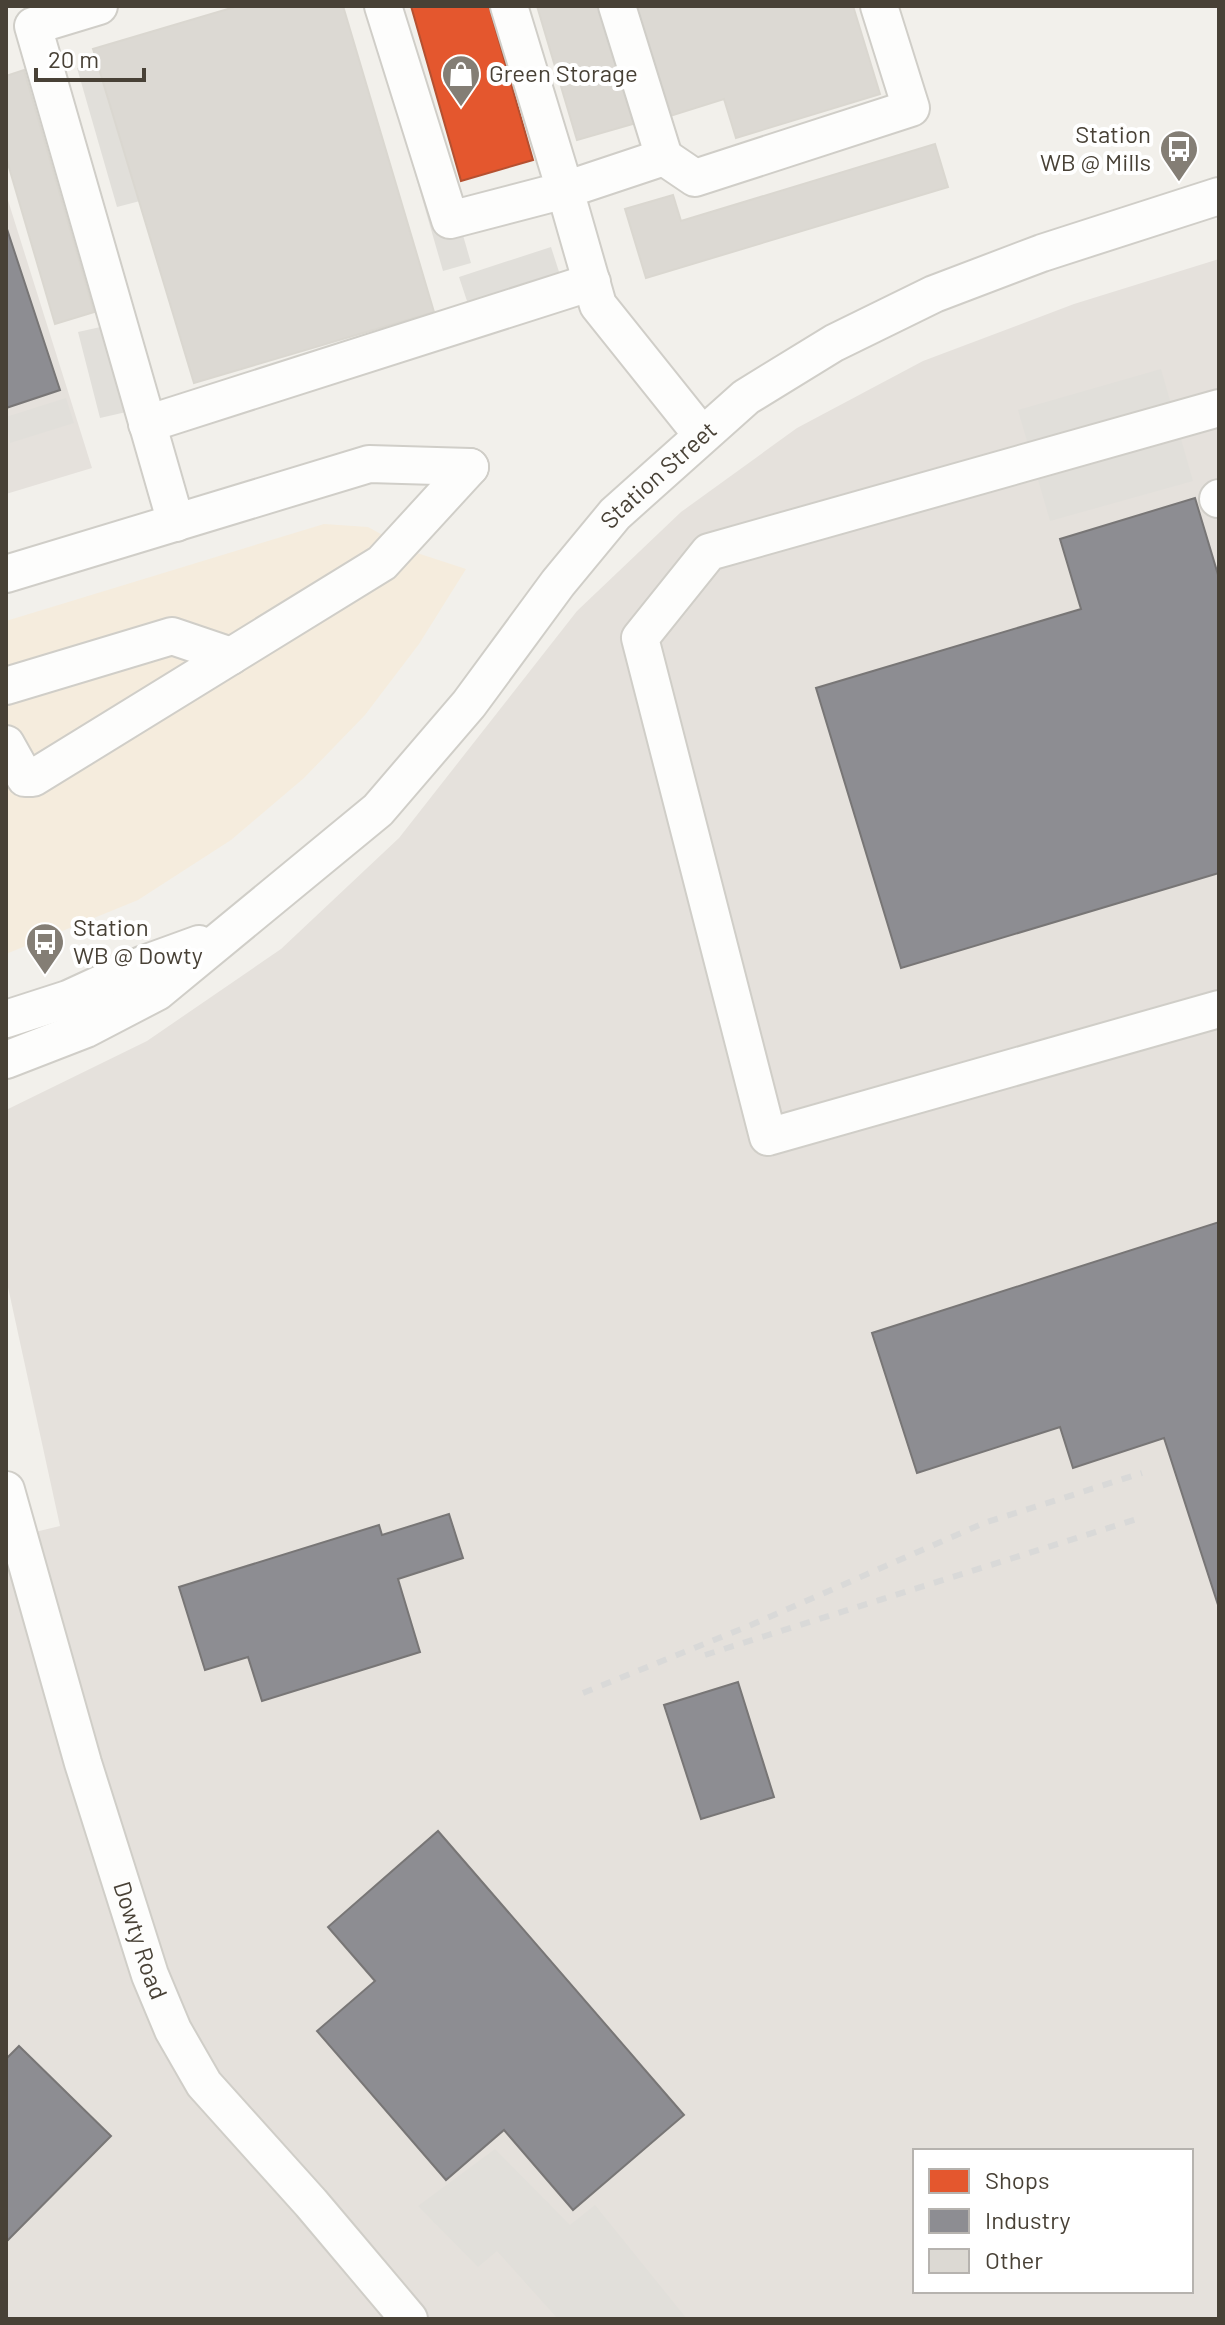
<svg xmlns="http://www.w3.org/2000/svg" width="1225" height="2325" font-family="Barlow,sans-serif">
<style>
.commercial{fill:#f5ecdd}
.industrial{fill:#e5e1dc;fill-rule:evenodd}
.parking{fill:#e1dfda}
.shops{fill:#e4572e;stroke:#b55030;stroke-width:2}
.industry{fill:#8d8d92;stroke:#787676;stroke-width:2}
.building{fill:#dcd9d3;stroke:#dad7d0;stroke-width:2}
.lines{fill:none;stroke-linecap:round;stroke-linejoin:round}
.minor-casing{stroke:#d0cec8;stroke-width:40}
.minor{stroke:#fdfdfc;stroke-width:36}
.rail{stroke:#d9d9d8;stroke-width:6;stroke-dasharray:10 10;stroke-linecap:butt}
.labels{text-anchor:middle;stroke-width:8;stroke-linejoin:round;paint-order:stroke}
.poi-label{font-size:24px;fill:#484136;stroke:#fff;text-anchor:start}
.street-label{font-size:24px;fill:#484136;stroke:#fff}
</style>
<rect width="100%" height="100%" fill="#f2f0eb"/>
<path class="commercial" d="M324,524l44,3 46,25 52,17 -47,75 -54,71 -61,63 -73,62 -93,60 -132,54v-333z"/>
<path class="industrial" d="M6,194l86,274 -86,26z
M1219,259v2060h-1213v-780l54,-13 -54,-248v-168l141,-69 134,-92 118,-111 178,-227 104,-99 116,-84 126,-67 151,-57zM915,2151h276v140h-276z"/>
<path class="parking" d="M100,61l40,140 -23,6 -40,-139z
M435,138l36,125 -28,8 -36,-125z
M551,247l11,34 -92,29 -11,-33z
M114,324l21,86 -35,8 -22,-86z
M1161,369l32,112 -143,40 -32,-111z
M66,398l8,25 -64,20 -4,-26z
M495,2149l75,76 25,-20 92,114h-129l-61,-68 -19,16 -60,-61z"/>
<path class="shops" d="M411,6h78l44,154 -72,21z"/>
<path class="industry" d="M6,226l54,164 -54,18z
M1195,498l24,80v295l-318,95 -85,-280 265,-79 -21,-70z
M1219,1222v386l-55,-170 -91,30 -13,-41 -143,46 -45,-140z
M449,1514l14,44 -65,21 22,73 -158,49 -14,-44 -43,13 -26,-83 200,-62 3,10z
M738,1682l36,115 -73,22 -37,-114z
M438,1831l246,284 -111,95 -69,-80 -58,50 -129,-149 58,-50 -47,-54z
M19,2046l92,90 -105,106v-183z"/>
<path class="building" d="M238,6h105l91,306 -240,71 -101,-334z
M537,6h63l36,117 -59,17z
M636,6h217l27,88 -144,44 -12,-39 -54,17z
M24,70l70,242 -39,12 -49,-167v-81z
M935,144l13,43 -302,91 -21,-69 48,-14 8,26z"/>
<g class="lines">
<defs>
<g id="minor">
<path d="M99,6l-66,20 143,497"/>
<path d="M383,6l67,214 115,-30 -56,-184"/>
<path d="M617,6l47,151"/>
<path d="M1219,408l-510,144 -69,86 128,499 451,-128"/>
<path d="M147,424l445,-142"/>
<path d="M702,435l-104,-130 -33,-115 99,-33 31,21 216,-70 -32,-102"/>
<path d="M1218,499l1,-1"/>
<path d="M6,574l363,-110 101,3"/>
<path d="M6,686l166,-50 59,20"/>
<path d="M6,744l19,34h8l349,-215 88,-96"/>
<path d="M6,1019l62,-20 76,-35 55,-20"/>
<path id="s1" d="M6,1060l80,-31 71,-37 221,-182 91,-106 89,-121 57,-69 131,-117 88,-54 100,-49 108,-41 177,-57"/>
<path id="s2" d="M6,1490l77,273 67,212 23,55 31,54 107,119 98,116"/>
</g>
</defs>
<use href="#minor" class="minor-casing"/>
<use href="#minor" class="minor"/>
<path class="rail" d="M705,1655l438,-138
M583,1693l168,-68 233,-102 158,-50"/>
</g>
<defs>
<symbol id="shop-pin" viewBox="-11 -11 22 30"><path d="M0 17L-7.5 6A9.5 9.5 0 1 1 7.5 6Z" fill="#847e75" stroke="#fff"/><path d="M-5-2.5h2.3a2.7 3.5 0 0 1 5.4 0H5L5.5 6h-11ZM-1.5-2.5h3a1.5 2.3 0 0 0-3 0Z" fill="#fff"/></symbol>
<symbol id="bus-pin" viewBox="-11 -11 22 30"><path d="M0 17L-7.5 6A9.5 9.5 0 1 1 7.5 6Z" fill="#847e75" stroke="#fff"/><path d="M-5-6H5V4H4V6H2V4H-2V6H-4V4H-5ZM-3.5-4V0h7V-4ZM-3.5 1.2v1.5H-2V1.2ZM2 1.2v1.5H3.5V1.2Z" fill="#fff"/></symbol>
</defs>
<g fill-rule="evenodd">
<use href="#shop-pin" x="439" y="52" width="44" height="60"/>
<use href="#bus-pin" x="1157" y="127" width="44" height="60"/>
<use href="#bus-pin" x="23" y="920" width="44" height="60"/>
</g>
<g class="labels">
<g class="poi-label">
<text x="489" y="82">Green Storage</text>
<text x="1151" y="143" text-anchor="end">Station<tspan x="1151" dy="28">WB @ Mills</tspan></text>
<text x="73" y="936">Station<tspan x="73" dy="28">WB @ Dowty</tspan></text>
</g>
<g class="street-label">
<text dy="8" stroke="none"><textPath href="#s1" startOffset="890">Station Street</textPath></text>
<text dy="8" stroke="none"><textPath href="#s2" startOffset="470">Dowty Road</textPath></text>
</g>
</g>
<rect width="1225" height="2325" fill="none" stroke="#484136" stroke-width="16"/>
<rect x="913" y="2149" width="280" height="144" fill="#ffffff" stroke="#b6b3af" stroke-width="2"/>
<rect x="929" y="2169" width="40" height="24" fill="#e4572e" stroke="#b6b3af" stroke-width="2"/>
<text x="985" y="2189" font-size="24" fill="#484136">Shops</text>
<rect x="929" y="2209" width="40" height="24" fill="#8d8d92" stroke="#b6b3af" stroke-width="2"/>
<text x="985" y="2229" font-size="24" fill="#484136">Industry</text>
<rect x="929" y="2249" width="40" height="24" fill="#dcd9d3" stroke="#b6b3af" stroke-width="2"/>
<text x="985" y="2269" font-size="24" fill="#484136">Other</text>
<path d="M36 68v12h108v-12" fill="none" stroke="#484136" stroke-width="4"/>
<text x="48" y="68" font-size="24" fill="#484136" stroke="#ffffff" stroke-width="6" paint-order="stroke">20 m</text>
</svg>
